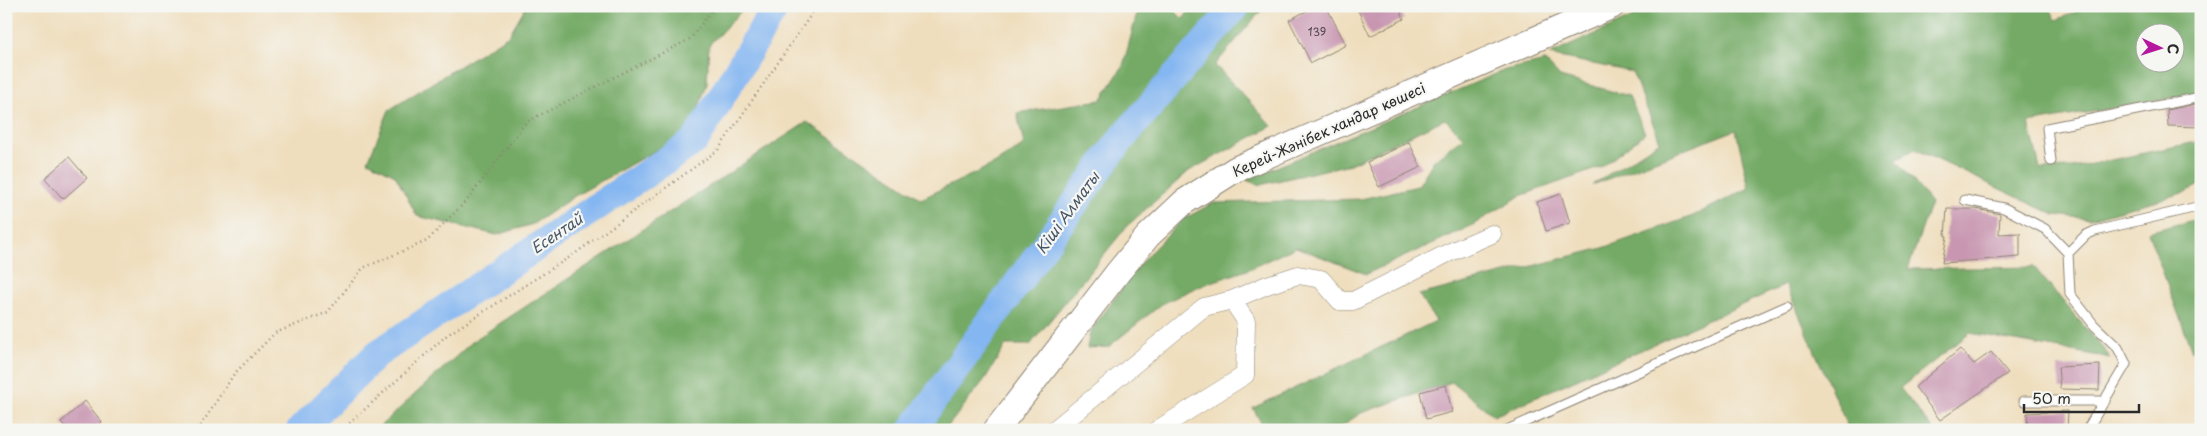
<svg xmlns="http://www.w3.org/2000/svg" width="2207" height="436" font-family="'Playpen Sans',sans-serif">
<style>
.forest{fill:#74aa66;stroke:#506a48;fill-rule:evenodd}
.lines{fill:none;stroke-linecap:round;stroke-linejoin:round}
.river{stroke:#84b6f1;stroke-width:28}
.building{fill:#c896b1}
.lane-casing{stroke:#8d8474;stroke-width:11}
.street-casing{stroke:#8d8474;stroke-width:19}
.secondary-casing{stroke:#8d8474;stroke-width:27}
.path{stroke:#8d8474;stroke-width:2.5;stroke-dasharray:1 4;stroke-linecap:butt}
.lane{stroke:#fff;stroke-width:9}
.street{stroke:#fff;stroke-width:18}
.secondary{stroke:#fff;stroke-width:25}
.labels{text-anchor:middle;stroke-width:4.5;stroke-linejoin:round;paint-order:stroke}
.number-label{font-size:11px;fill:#52464c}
.street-label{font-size:14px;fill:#2b2b2b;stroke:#f6f6f2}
.water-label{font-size:15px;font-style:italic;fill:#465566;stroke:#f6f6f2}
</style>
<rect width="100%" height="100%" fill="#f6f6f2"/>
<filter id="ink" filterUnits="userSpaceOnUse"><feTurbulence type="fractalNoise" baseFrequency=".02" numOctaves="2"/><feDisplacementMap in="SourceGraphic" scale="10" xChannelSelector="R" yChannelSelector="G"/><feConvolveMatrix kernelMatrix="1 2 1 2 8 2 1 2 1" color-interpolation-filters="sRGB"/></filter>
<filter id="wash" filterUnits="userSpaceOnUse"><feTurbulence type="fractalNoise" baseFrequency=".0096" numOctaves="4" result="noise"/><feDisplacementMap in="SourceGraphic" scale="20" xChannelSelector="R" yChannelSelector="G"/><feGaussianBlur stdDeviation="1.12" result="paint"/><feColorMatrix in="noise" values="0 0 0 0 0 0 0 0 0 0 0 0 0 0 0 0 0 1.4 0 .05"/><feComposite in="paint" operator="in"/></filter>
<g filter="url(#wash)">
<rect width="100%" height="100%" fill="#efdebd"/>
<path class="forest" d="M526,6h220l-37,39 -2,39 -17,47 -117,66 -40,27 -36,11 -80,-19 -22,-41 -27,-14 21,-51 120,-75z
M1139,6h31l13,13 10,-13h72l-50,59 57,61 -83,45 -61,54 -98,120h-24l-21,34 -40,51h-569l97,-89 334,-219 114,77 73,-35 30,-19 -7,-32 84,-13 22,-34z
M1657,6h392l7,14 34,-14h111v87l-172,30 11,46 33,-1 128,-27v43l-15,8 -96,27 -35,-4 -140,-66 -19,10 35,44 -23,66 126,-2 77,91 -141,-25 -70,55 33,42h-84l-63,-145 -292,131 -42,-34 -91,31 -25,17h-71l-12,-22 183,-87 -17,-26 184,-47 90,-32 56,-28 -13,-58 -144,55 68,-44 -28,-69 -83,-17zM2144,32h30v30h-30z
M1545,61l15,16 69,19 16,37 -43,34 -82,29 -49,30 -105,48 -70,-27 -49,23 -50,17 -35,17 -54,43 -21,1 3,-16 54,-73 38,-39 31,-17 148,-4 57,-13 16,-26 29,-23 -18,-18 -95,45 -90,21 -14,-5 259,-110z
M2201,218v125l-9,8 -44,-119z"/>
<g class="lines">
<path class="river" d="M300,430l77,-76 318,-213 81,-135
M912,430l207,-288 117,-136"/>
</g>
<g id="blocks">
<path class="building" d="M1316,6h10l20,39 -35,18 -22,-43z
M1356,6h42l6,13 -34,17z
M2201,103v24l-33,-1 -1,-16z
M1409,142l12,25 -42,20 -12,-25z
M69,157l18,21 -24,21 -18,-21z
M1561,194l9,29 -24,8 -9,-29z
M1947,209h29l24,5 -1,20 21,-1v24l-78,6 5,-27h-2z
M1960,349l14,15 17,-12 17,21 -68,47 -25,-33z
M2100,365l-1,25 -39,-1 -2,-22z
M1446,385l6,27 -26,7 -6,-27z
M85,401l17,21 -9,8h-25l-7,-8z
M2068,411l-1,19h-39l-1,-17z"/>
</g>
</g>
<g filter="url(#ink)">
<use href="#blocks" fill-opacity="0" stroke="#8d8474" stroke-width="1"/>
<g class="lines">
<defs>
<path id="lane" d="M2051,161l-4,-33 154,-31
M1965,200l39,8 41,21 23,24 18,-18 9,-4 106,-25
M2068,253l2,41 24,31 24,23 8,16 -39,66
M2024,401h81
M1507,430l280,-124"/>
<path id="street" d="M1054,430l150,-123 28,-7 35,-15 31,-10 23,4 19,22h13l95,-48 44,-19
M1157,430l88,-55 1,-54 -14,-21"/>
<path id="secondary" d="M996,430l123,-159 29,-35 36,-34 52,-33 376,-163"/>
</defs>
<use href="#lane" class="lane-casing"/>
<use href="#street" class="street-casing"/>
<use href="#secondary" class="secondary-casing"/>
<path class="path" d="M198,430l36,-56 41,-41 53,-21 35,-44 64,-27 42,-43 57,-76 164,-83 25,-33
M342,430l105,-95 126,-80 145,-105 99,-144"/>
<use href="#lane" class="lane"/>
<use href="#street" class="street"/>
<use href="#secondary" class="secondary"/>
</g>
</g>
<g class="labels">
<g class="number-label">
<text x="1317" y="36">139</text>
</g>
<g class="street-label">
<text transform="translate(1329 130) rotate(-24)" y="5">Керей-Жәнібек хандар көшесі</text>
</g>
<g class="water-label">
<text transform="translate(1068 213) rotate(-54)" y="5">Кіші Алматы</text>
<text transform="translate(557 234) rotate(-34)" y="5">Есентай</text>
</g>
</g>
<rect width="2207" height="436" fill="none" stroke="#f6f6f2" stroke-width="25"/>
<g transform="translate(2160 48) rotate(94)"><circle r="24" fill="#f6f6f2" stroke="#a5a5a2"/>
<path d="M0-4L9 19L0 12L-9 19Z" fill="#b5179e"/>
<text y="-8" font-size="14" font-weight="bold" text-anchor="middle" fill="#2b2b2b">С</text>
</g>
<path d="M2024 404v8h115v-8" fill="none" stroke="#2b2b2b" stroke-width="2.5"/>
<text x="2032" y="404" font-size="15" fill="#2b2b2b" stroke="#f6f6f2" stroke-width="4" paint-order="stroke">50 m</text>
</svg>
